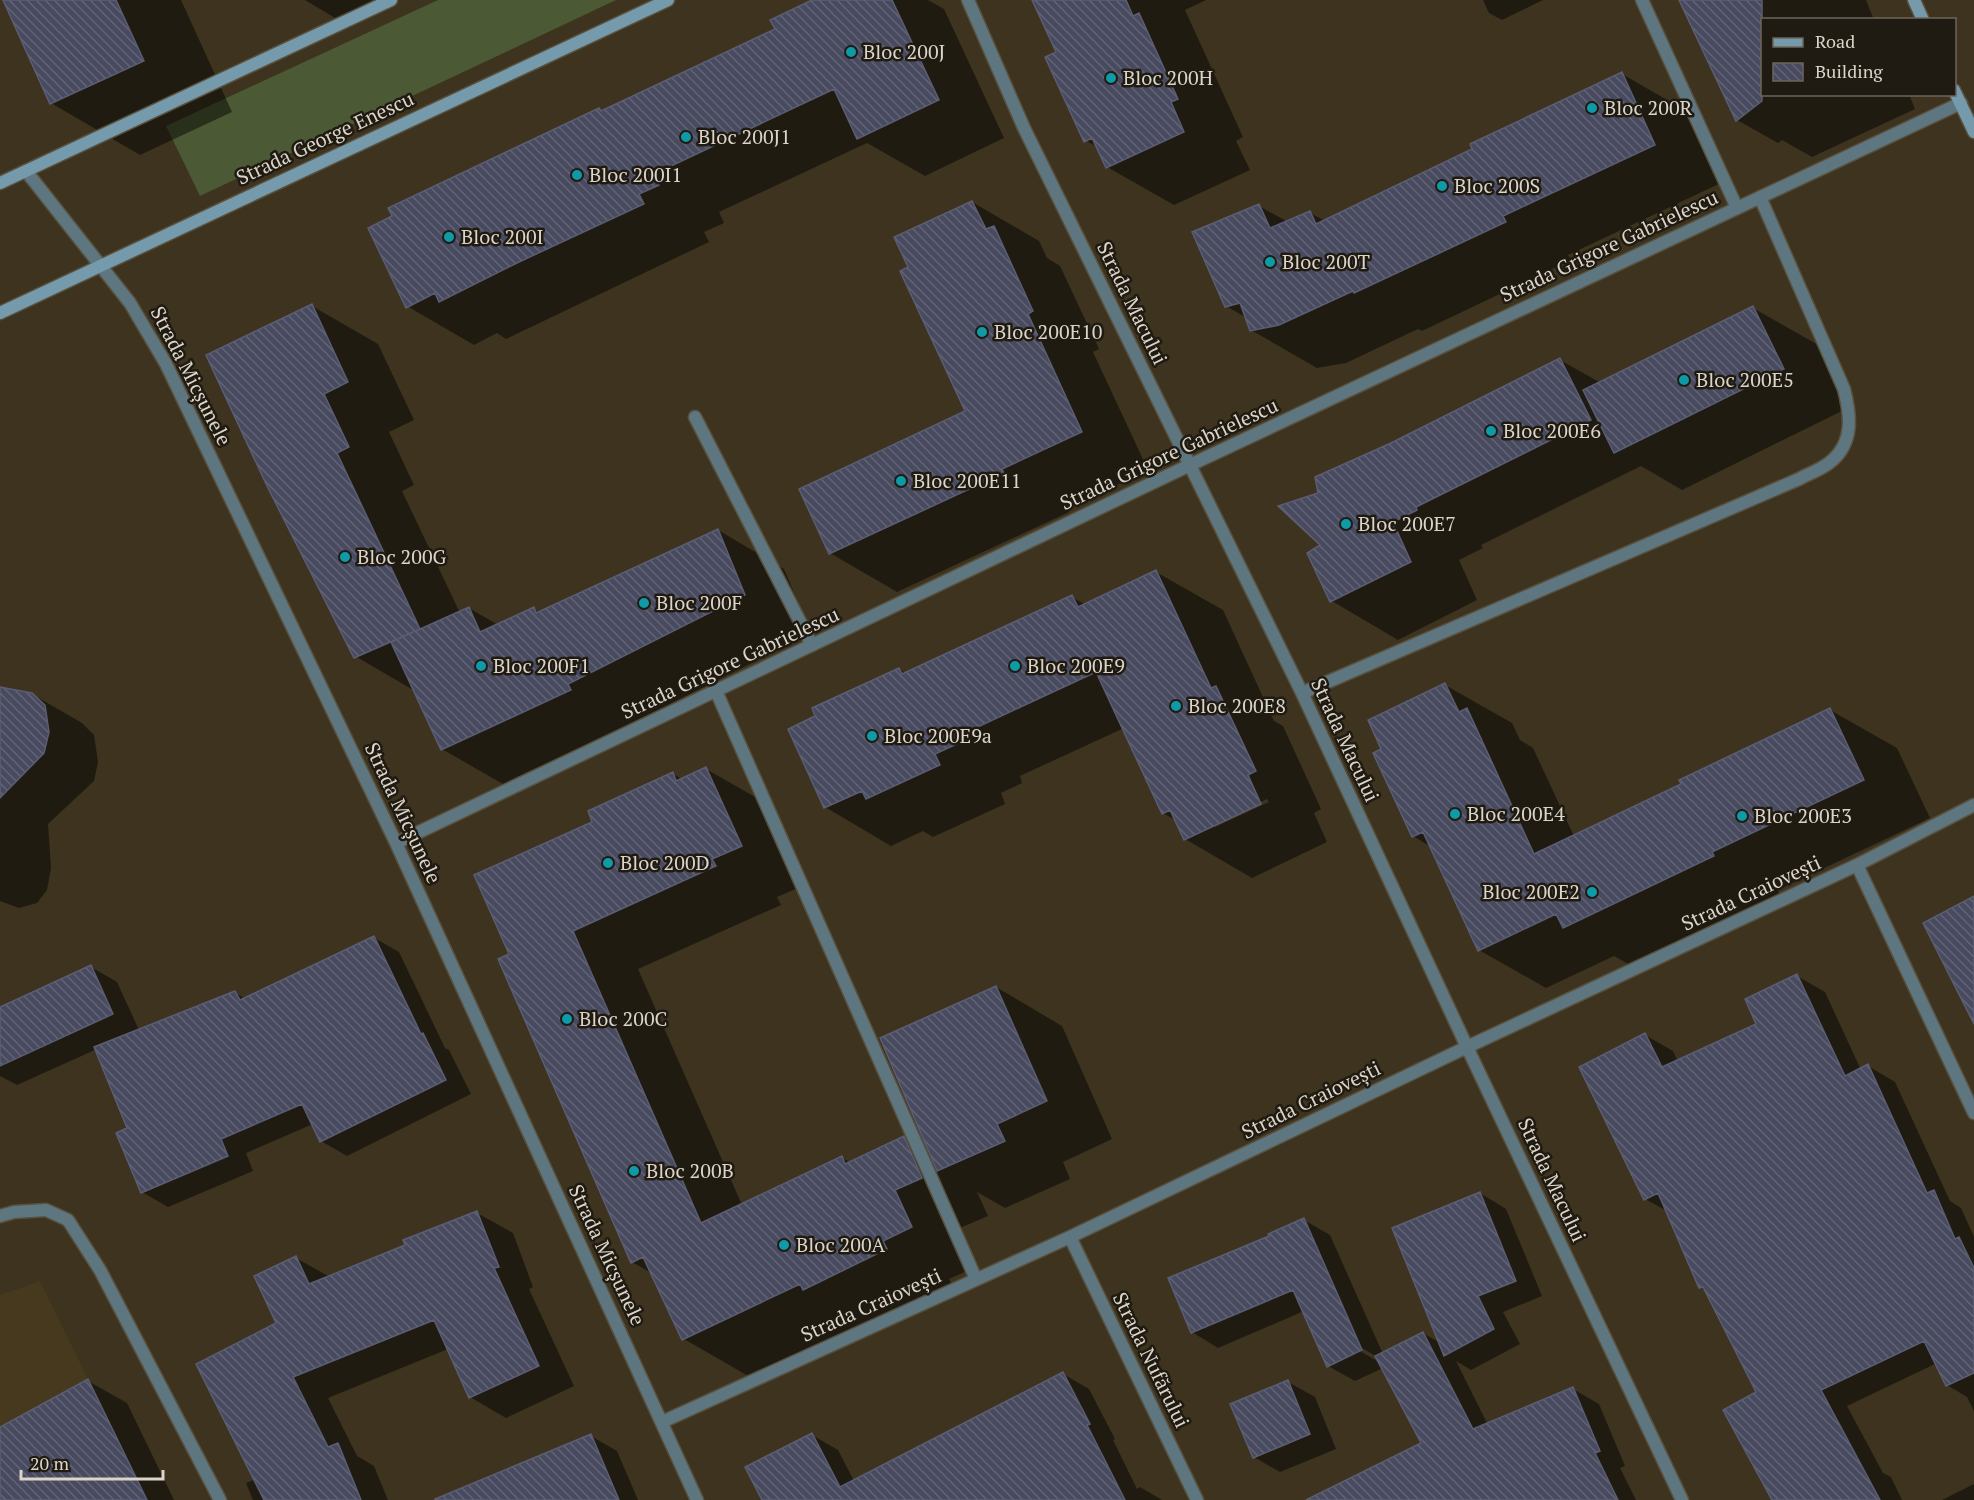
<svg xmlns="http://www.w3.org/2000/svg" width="1974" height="1500" font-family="'PT Serif',serif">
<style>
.built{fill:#47391e}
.grass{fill:#4b5a35}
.shadow{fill:#0007;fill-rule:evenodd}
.building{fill:url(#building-back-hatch);stroke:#5b5d74;stroke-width:1.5}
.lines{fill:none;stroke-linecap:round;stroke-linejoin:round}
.lane-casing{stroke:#59503d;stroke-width:15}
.street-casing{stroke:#59503d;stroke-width:15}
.secondary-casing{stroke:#59503d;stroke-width:15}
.lane{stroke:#5e7680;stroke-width:12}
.street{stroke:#5e7680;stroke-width:12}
.secondary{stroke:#749aab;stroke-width:12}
.culture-dot{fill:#0f9aa8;stroke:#201b12;stroke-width:2}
.labels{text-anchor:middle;stroke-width:5;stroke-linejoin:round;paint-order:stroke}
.poi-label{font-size:20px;fill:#dbd4c8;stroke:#201b12;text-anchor:start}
.street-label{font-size:20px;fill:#dbd4c8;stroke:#201b12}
</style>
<defs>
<pattern id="building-back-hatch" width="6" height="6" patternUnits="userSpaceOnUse" patternTransform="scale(1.5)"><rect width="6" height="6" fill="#484a60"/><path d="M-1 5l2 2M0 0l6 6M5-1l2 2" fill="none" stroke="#626375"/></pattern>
</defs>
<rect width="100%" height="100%" fill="#3d331e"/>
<path class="built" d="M40,1281l107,219h-147v-205z"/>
<path class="grass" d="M438,0h178l-416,196 -34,-70z"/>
<path class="shadow" d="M4,0h177l51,112 -92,43 -89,-52z
M305,0h89l-49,24z
M816,0h112l16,9 60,129 -79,38 -58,-33 -148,69 5,11 -20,9 5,10 -203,97 -9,-6 -23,12 -67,-39 192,-196 4,2 174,-82z
M1033,0h173l-21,10 58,127 -7,4 14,29 -76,35 -67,-38 -8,-19 -14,-8 -27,-87z
M1483,0h60l-41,20 -13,-7z
M1681,0h185l8,20h-112v74h147l6,15 -103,48 -30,-17 -4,3 -41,-23z
M1622,74l66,38 33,71 -153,72 3,5 -149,71 -4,-2 -72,34 -29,5 -66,-38 -4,-12 -21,-12 33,-100 29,16 22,-9 15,8 149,-71z
M972,202l67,39 8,17 13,8 39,83 -6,3 55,118 -80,38 1,4 -172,80 -67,-39 137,-142 -57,-144z
M312,306l66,38 36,76 -25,12 25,53 -12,6 58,122 9,-5 29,17 35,-16 7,4 178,-83 66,39 27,64 -177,89 3,6 -129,59 -66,-38 -27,-58 -60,-35z
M1753,308l67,38 30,61 -168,83 -41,-24 -160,79 2,3 -24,12 18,40 -79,40 -66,-39 -9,-56 -3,-51 71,-50 169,-84 41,23z
M1156,572l67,38 51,111 9,5 38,83 -7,4 13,29 -75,36 -67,-39 -8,-18 -14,-8 -39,-85 -104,48 2,7 -21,10 4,11 -72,33 -10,-6 -32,15 -66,-39 -8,-91 82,-47 8,5 165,-77 14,8zM1267,799l2,3 -54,25v-3z
M1445,685l67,38 8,17 13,8 41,88 109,-51 147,-75 67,38 33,70 -152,72 1,4 -149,71 -16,-9 -68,32 -67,-38 -48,-103 -18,-11 -30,-86z
M0,693l32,1 50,29 12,12 4,27 -4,19 -46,43 3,44 -4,22 -10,13 -18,5 -19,-7z
M706,769l67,38 34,77 -30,13 4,8 -143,64 104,236 100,-47 9,5 53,-25 28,16 64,-167 66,39 50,113 -49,23 7,17 -65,29 -28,-16 11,24 -28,12 18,38 -29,13 4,8 -83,40 -7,-4 -113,54 -66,-38 -31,-65 -21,-12 -121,-307 83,-132 79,-49 9,5z
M373,937l26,15 46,96 4,2 22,44 -124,62 -26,-15 -8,-17 -67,29 7,18 -85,36 -26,-15 -14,-63 -31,-80 -80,36 -17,-9v-68l91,-41 26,15 22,48 96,-37 11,6z
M1797,976l28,16 36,78 7,-4 27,16 55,119 11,7 13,29v174l-7,-14 -20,-12 -10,-22 -90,43 36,67 8,4 11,23h-130l-47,-90 33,-17 -51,-102 -7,-4 -33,-76 -22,-12v-164l28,16 5,11 80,-37z
M1480,1193l26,16 36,87 -39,16 17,32 -49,26 -15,-9 32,64 85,-36 26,15 26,62 -5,2 16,32h-278l65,-56 -40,-76 -28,13 -27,-15 -24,-55 -86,37 -26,-16 79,-95 33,-17 26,15 53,119 40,-21 17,10zM1357,1345l20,12v4l-22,-13z
M477,1213l36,20 20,54 -4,2 45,97 -68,32 -36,-21 -22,-48 -120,49 29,58 17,10 14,34h-135l-7,-17 10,-4 22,-155 18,-66 34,19 77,-32z
M1063,1374l26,15 26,50 -2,1 24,49 3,-2 22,13h-398l48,-65 26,15 16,31z
M88,1381l39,22 47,97h-174v-71z
M1288,1382l27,15 21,52 -56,23 -26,-15z
M591,1436l26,15 21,49h-128z
M1974,1484v16h-32z"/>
<path class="building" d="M3,0h113l28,61 -94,43z
M812,0h80l47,100 -82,39 -23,-50 -180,85 5,11 -20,9 5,10 -125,58 -80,40 -4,-9 -29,15 -38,-80 24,-12 -4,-8 211,-100 2,3 174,-82 -5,-9z
M1032,0h94l7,16 6,-3 39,86 -7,3 13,30 -78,36 -14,-30 -8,4 -39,-85 11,-5z
M1679,0h83v101l-26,20z
M1622,72l33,73 -152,71 3,6 -152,71 -1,-2 -74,34 -29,6 -10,-28 -15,4 -33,-75 67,-28 11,24 40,-17 6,13 156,-75 -2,-5z
M972,201l14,28 8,-3 39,85 -5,3 54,118 -80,37 2,4 -175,81 -30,-65 166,-78 -65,-140 8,-4 -14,-30z
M312,304l36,78 -24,12 25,53 -12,6 83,176 -66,29 -87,-172 -61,-131z
M1753,306l31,63 -170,84 -31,-63z
M1560,358l31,62 -175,87 1,3 -24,12 18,40 -81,40 -23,-49 13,-8 -42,-39 40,-13 -3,-16 76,-34z
M718,529l27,66 -177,89 3,6 -130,60 -50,-108 78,-35 11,25 54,-25 2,6z
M1156,570l55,118 5,-2 40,85 -8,4 13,29 -77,36 -14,-30 -8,4 -66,-142 -142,66 3,6 -22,10 5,11 -74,34 -4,-8 -38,17 -36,-79 27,-13 -3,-8 87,-40 3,6 170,-79 6,12z
M1445,683l14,29 8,-4 67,146 147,-70 -2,-4 151,-72 34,72 -152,72 2,4 -151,72 -7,-14 -78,37 -55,-119 -11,5 -39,-84 8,-4 -13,-29z
M0,687l32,6 13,12 4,27 -5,21 -44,45z
M706,767l36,79 -30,13 4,7 -143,65 128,292 141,-67 3,8 59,-28 18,42 -27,12 17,37 -29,14 4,8 -84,41 -3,-6 -118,56 -39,-83 -12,6 -133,-304 11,-5 -35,-79 118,-53 -4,-11 85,-39 3,9z
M1974,896v128l-51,-101z
M374,936l47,98 2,-1 23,47 -126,62 -18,-38 -81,35 7,17 -87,37 -25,-60 11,-5 -33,-81 141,-56 5,9z
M91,965l22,49 -113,52v-59z
M1797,974l48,102 23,-12 59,129 7,-3 21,49 4,-2 15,31v105l-28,13 -22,-45 -103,49 59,110h-108l-49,-90 33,-18 -53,-105 -4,1 -41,-95 -14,7 -65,-133 66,-34 17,34 94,-43 -11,-25z
M996,986l51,115 -50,23 8,17 -68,30 -57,-133z
M1480,1192l36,89 -38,15 16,33 -50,27 -52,-128z
M477,1211l22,56 -5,1 45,98 -70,32 -35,-78 -141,57 35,70 10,-4 23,57h-97l-68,-136 80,-41 -22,-47 42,-20 13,28 96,-39 -2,-5z
M1304,1218l58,132 -35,17 -34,-77 -102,43 -23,-55 101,-42 -1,-2z
M1423,1332l50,97 100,-42 27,64 -5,2 23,47h-312l115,-57 -46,-87z
M1063,1372l27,52 -3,1 38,75h-363l-17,-33 67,-34 28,54z
M88,1379l59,121h-147v-73z
M1288,1380l22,54 -57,24 -23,-54z
M591,1434l28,66h-183l-1,-1z"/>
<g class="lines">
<defs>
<path id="lane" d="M1642,0l95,208
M695,417l117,228
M716,691l260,588"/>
<path id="street" d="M968,0l56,128 278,565 165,354 215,453
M26,171l104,132 36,61 230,479 301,657
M1302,693l497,-214c9,-5 21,-9 30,-16 25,-19 22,-47 15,-74l-84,-192
M396,843l794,-378 771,-362
M1857,865l117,248
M0,1216l14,-4 32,-2 22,10 32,50 120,230
M1070,1237l127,263
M662,1422l408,-185 397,-190 390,-182 117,-60"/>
<path id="secondary" d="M1914,0l9,20
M1954,90l20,42
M0,183l391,-183
M0,313l668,-313"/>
</defs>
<use href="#lane" class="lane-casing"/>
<use href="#street" class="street-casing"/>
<use href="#secondary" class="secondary-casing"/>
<use href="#lane" class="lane"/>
<use href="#street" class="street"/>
<use href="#secondary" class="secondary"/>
</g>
<g class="culture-dot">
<circle cx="851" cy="52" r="6"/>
<circle cx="1111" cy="78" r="6"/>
<circle cx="1592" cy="108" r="6"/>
<circle cx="686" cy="137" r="6"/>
<circle cx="577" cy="175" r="6"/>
<circle cx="1442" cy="186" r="6"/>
<circle cx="449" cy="237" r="6"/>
<circle cx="1270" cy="262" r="6"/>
<circle cx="982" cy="332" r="6"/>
<circle cx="1684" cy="380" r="6"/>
<circle cx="1491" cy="431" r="6"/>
<circle cx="901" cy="481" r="6"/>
<circle cx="1346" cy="524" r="6"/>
<circle cx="345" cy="557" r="6"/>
<circle cx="644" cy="603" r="6"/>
<circle cx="481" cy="666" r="6"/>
<circle cx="1015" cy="666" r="6"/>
<circle cx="1176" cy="706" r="6"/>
<circle cx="872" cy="736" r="6"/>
<circle cx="1455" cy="814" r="6"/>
<circle cx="1742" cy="816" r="6"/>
<circle cx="608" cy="863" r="6"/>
<circle cx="1592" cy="892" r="6"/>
<circle cx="567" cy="1019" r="6"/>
<circle cx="634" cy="1171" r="6"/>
<circle cx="784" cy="1245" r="6"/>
</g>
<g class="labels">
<g class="poi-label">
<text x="863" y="59">Bloc 200J</text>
<text x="1123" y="85">Bloc 200H</text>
<text x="1604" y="115">Bloc 200R</text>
<text x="698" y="144">Bloc 200J1</text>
<text x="589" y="182">Bloc 200I1</text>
<text x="1454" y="193">Bloc 200S</text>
<text x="461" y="244">Bloc 200I</text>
<text x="1282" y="269">Bloc 200T</text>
<text x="994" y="339">Bloc 200E10</text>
<text x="1696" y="387">Bloc 200E5</text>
<text x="1503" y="438">Bloc 200E6</text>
<text x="913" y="488">Bloc 200E11</text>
<text x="1358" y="531">Bloc 200E7</text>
<text x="357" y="564">Bloc 200G</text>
<text x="656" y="610">Bloc 200F</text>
<text x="493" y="673">Bloc 200F1</text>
<text x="1027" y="673">Bloc 200E9</text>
<text x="1188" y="713">Bloc 200E8</text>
<text x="884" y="743">Bloc 200E9a</text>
<text x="1467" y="821">Bloc 200E4</text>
<text x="1754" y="823">Bloc 200E3</text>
<text x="620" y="870">Bloc 200D</text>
<text x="1580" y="899" text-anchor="end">Bloc 200E2</text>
<text x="579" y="1026">Bloc 200C</text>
<text x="646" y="1178">Bloc 200B</text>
<text x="796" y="1252">Bloc 200A</text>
</g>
<g class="street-label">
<text transform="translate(325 138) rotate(-25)" y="7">Strada George Enescu</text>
<text transform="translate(1609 246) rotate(-25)" y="7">Strada Grigore Gabrielescu</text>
<text transform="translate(1132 303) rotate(64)" y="7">Strada Macului</text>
<text transform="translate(191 376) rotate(63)" y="7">Strada Micșunele</text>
<text transform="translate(1169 454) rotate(-25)" y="7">Strada Grigore Gabrielescu</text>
<text transform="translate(730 663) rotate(-25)" y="7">Strada Grigore Gabrielescu</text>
<text transform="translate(1345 740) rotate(65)" y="7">Strada Macului</text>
<text transform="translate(403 813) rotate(65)" y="7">Strada Micșunele</text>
<text transform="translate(1751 893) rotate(-25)" y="7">Strada Craiovești</text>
<text transform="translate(1311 1100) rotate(-26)" y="7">Strada Craiovești</text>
<text transform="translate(1552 1180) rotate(65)" y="7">Strada Macului</text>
<text transform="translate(607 1255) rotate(65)" y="7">Strada Micșunele</text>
<text transform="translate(871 1305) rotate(-24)" y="7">Strada Craiovești</text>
<text transform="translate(1151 1360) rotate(64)" y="7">Strada Nufărului</text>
</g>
</g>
<rect x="1761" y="18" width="195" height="78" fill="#201b12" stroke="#6b655b" stroke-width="1.5"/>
<rect x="1773" y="38" width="30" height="9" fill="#749aab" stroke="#6b655b" stroke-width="1.5"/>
<text x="1815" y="48" font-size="18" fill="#dbd4c8">Road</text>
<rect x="1773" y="63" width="30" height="18" fill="url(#building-back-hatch)" stroke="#6b655b" stroke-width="1.5"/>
<text x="1815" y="78" font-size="18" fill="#dbd4c8">Building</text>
<path d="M21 1470v9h142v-9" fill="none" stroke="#dbd4c8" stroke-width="3"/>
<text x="30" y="1470" font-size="18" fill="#dbd4c8" stroke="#201b12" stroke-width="4.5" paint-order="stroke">20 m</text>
</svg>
